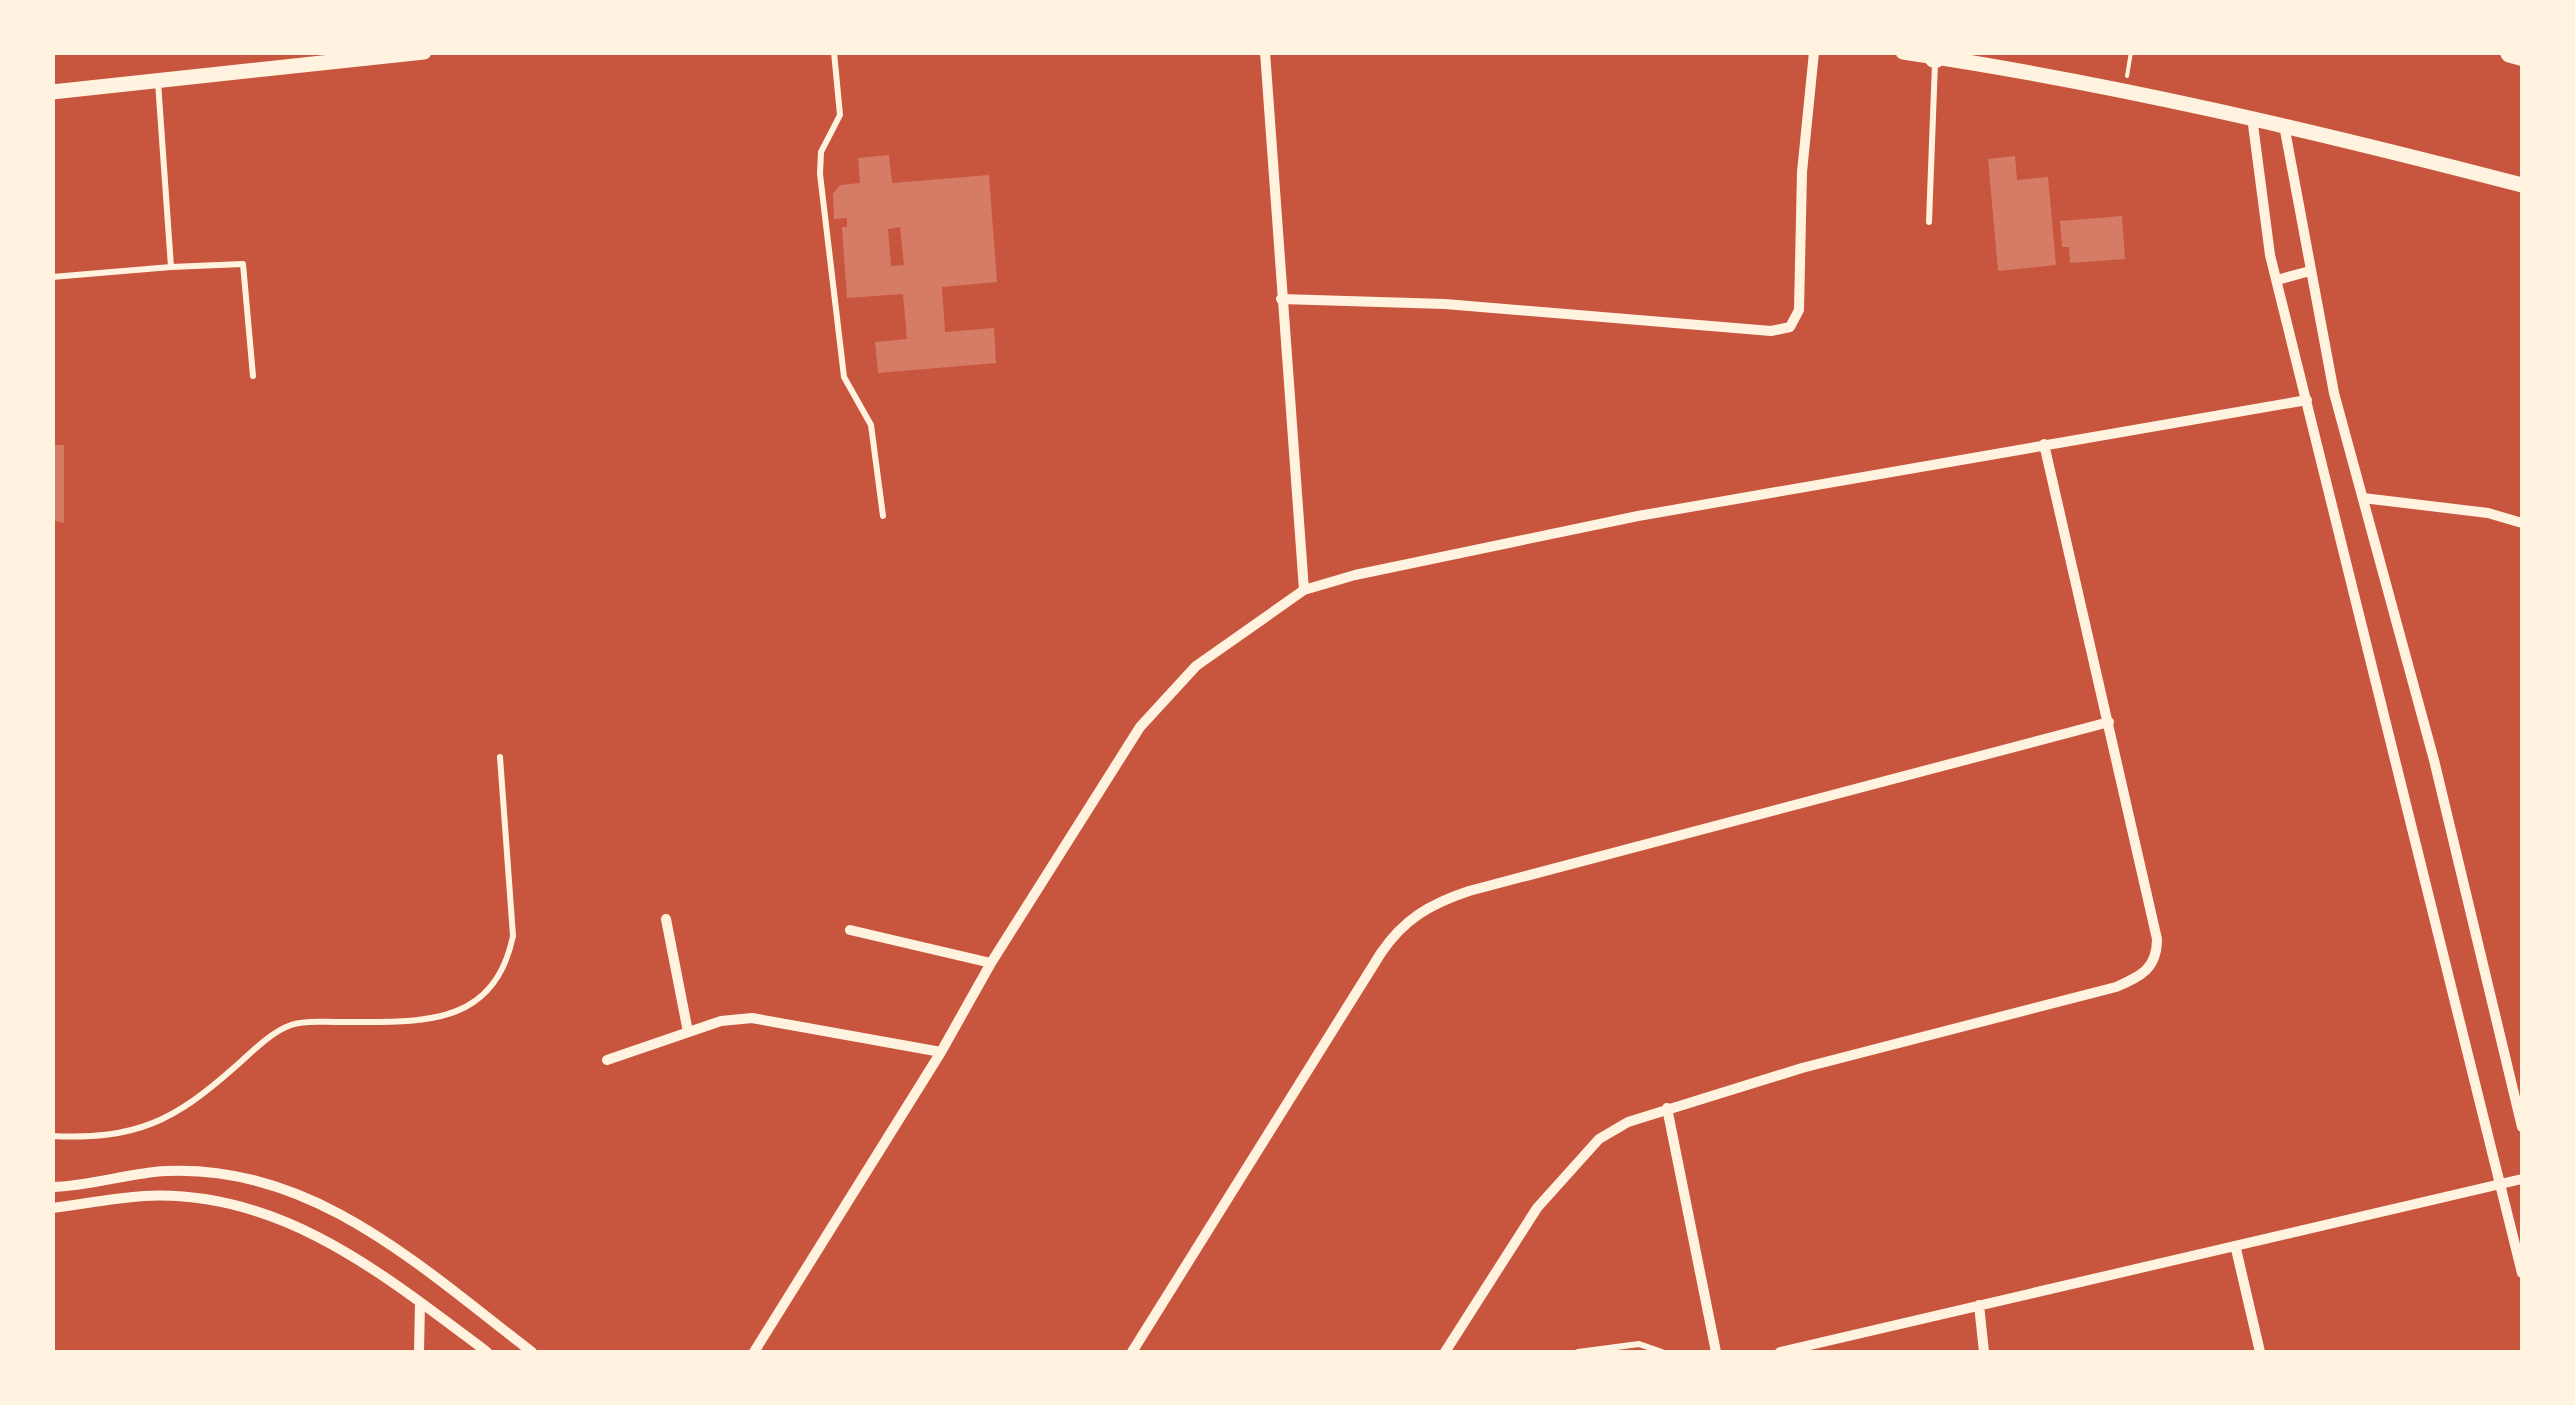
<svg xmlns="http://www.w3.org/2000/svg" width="2575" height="1405" font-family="Commissioner,sans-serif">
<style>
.building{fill:#d67c66;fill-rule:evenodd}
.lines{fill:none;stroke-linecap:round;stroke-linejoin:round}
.path{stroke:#fff3e0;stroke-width:4}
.service{stroke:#fff3e0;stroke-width:6}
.minor{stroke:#fff3e0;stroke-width:10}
.tertiary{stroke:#fff3e0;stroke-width:15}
.motorway{stroke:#fff3e0;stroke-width:22}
</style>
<rect width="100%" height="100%" fill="#c8553d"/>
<path class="building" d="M889,155l3,28 97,-8 8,107 -55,5 3,45 49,-4 2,35 -118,10 -3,-31 32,-3 -4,-45 -56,4 -5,-71h5v-9l-13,1 -1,-25 7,-9 20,-2 -2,-25zM900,227l4,38 -13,1 -3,-37z
M2015,156l2,24 31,-3 8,88 -58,6 -10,-112z
M2122,216l3,43 -55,4 -1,-16h-7l-2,-26z
M52,445h12v78l-12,-3z"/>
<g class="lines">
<path class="path" d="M2127,76l4,-24"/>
<path class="service" d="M834,52l6,63 -19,37 -1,22 24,203 27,48 12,91
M158,82l13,185 72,-3 10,112
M1929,222l6,-159
M52,277l119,-10
M52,1136c85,4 122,-15 184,-70 16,-14 35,-34 55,-41 13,-5 32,-3 45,-3 78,-1 157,10 177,-86l-13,-179
M1578,1352l61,-8 23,8"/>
<path class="minor" d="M1265,52l39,538
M2252,117l18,138 252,1018
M2284,125l50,268 100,367 88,367
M2277,280l33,-9
M1281,299l164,5 326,27 19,-4 9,-17 3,-138 12,-120
M2363,498l125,15 34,10
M666,919l22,113
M850,930l141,33
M607,1060l114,-39 31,-3 189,34
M1667,1108l49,244
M52,1187c39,-1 76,-14 114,-16 148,-7 257,98 366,181
M52,1208c31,-4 62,-10 92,-12 137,-7 240,79 343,156
M2236,1249l24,103
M1979,1305l5,47
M419,1352l1,-50
M754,1352l187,-300 50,-89 149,-236 56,-61 108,-76 51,-15 283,-59 669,-116
M1132,1352l249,-399c23,-34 49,-49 88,-62l640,-169
M1445,1352l92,-144 62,-69 29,-17 174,-54 314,-81c25,-11 41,-18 41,-48l-113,-495
M1780,1352l742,-173"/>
<path class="tertiary" d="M1903,52c210,31 415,80 619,133
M52,92l372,-40"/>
<path class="motorway" d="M2511,52l11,3
M1935,57v-5"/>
</g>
<rect width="2575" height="1405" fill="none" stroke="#fff3e0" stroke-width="110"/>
</svg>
